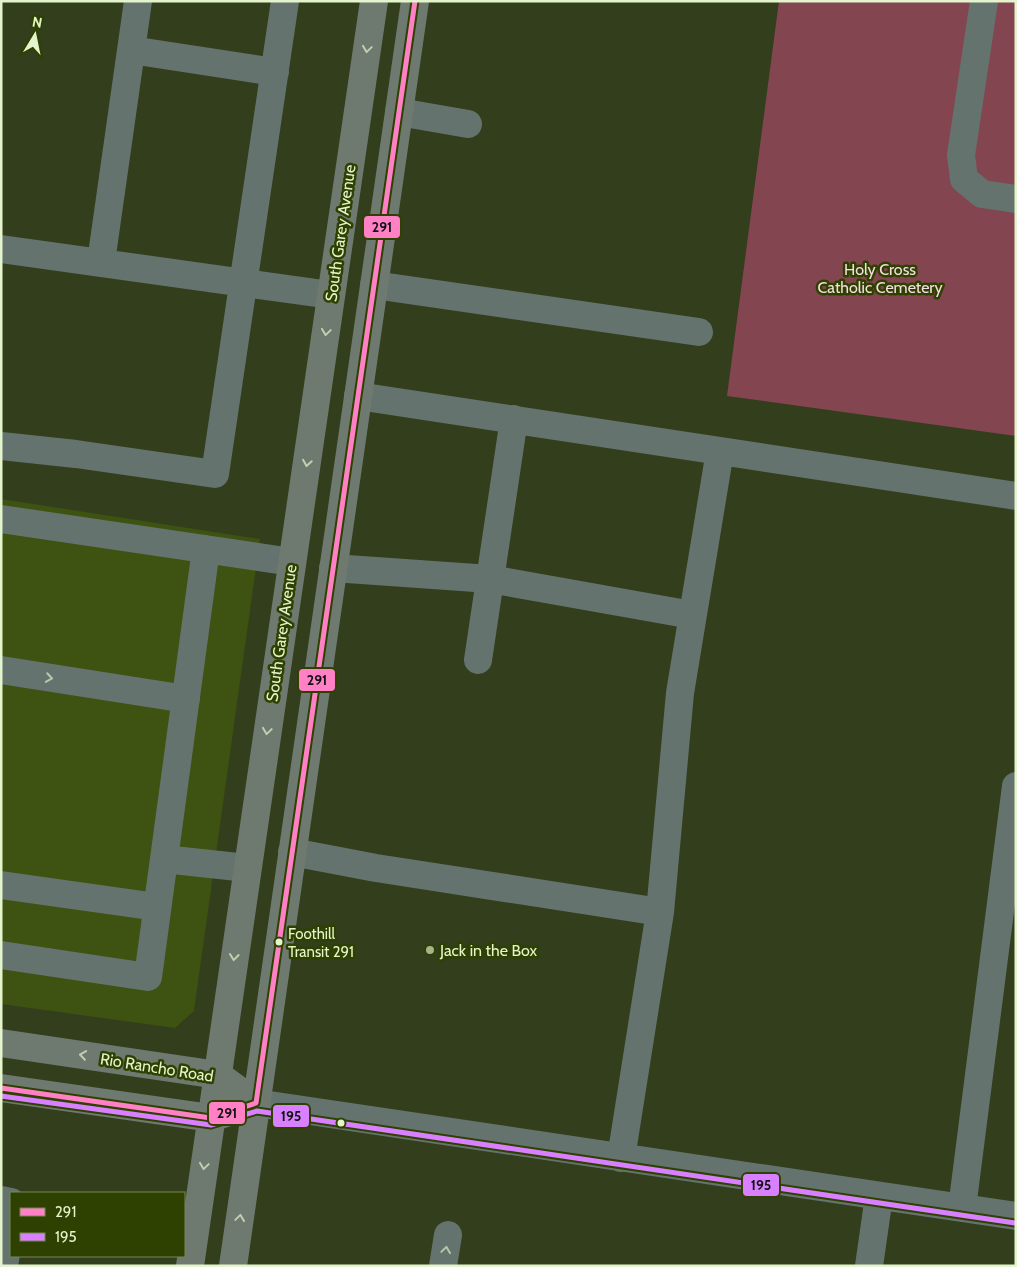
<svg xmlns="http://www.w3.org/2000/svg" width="1017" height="1267" font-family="Cabin,sans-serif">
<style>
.built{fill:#3e5212}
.green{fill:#834651}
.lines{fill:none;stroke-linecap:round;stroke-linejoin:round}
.minor{stroke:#65736e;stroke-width:28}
.major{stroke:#6e7a70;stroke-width:28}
.bus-1-casing{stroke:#2f4100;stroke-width:9}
.bus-2-casing{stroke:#2f4100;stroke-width:9}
.bus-1{stroke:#ff80c5;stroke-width:5}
.bus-2{stroke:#d880ff;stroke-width:5}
.oneway{stroke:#c1cfb0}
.oneway2{stroke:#b8c7ab}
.bus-dot{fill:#e4f4cc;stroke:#2f4100;stroke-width:2}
.poi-dot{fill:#a6b48e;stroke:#2f4100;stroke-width:2}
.labels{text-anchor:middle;stroke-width:5;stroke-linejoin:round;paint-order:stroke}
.bus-label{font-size:15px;fill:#e4f4cc;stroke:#2f4100;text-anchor:start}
.street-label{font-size:16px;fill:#e4f4cc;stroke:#2f4100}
.park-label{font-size:16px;fill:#f5dde1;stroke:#2f4100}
.poi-label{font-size:16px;fill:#e4f4cc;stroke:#2f4100;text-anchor:start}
.line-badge{stroke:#2f4100;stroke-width:2}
.pale-badge-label{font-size:14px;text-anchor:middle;font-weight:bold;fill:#111}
</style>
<rect width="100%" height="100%" fill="#333e1c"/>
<path class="built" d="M1,499l259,40 -66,472 -19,17 -174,-24z"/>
<path class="green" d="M779,1h237v435l-289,-40z"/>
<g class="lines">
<path class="minor" d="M984,1l-23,154 3,24 18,15 34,5
M131,50l144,22
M399,112l69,12
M1,249l330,46
M101,262l37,-261
M374,285l325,47
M358,396l658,100
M1,446l75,8 139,20 70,-473
M1,519l291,43
M333,568l157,11 202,36
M478,660l36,-241
M1,670l185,29
M292,852l84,16 284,44
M164,859l83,9
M1,885l156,22
M1,955l147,22 58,-428
M256,1103l760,113
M621,1158l39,-246 20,-219 40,-242
M1,1200l10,2
M962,1208l54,-422
M4,1266l7,-44
M443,1266l5,-31
M869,1266l10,-70"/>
<path class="major" d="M1,1043l217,32 38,28
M1,1088l210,30 45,-15
M190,1266l184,-1265
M233,1266l182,-1265"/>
<defs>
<path id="bus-1" d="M1,1088l210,30 45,-15 159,-1102"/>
<path id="bus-2" d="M1,1096l210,29 46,-14 758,112"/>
</defs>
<use href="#bus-1" class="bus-1-casing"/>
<use href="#bus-2" class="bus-2-casing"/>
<use href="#bus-1" class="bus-1"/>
<use href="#bus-2" class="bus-2"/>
</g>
<defs><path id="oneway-chevron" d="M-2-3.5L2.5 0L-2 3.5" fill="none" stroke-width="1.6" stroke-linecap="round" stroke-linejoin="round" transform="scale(1.25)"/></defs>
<g class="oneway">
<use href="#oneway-chevron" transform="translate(367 49) rotate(98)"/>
<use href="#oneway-chevron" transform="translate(326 332) rotate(98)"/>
<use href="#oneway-chevron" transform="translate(307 463) rotate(99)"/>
<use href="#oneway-chevron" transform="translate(267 731) rotate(98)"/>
<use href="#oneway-chevron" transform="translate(234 957) rotate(97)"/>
<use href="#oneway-chevron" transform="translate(83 1055) rotate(-172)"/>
<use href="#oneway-chevron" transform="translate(204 1166) rotate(98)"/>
<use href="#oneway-chevron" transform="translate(240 1218) rotate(-82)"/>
</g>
<g class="oneway2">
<use href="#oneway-chevron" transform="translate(49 678) rotate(9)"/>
<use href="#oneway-chevron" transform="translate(446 1250) rotate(-82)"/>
</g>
<g class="bus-dot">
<circle cx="279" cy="942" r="4.5"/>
<circle cx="341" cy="1123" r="4.5"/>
</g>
<circle class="poi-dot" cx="430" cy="950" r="5"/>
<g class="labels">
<g class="bus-label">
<text x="288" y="939">Foothill<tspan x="288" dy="18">Transit 291</tspan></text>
</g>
<g class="street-label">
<text transform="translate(340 233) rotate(-82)" y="6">South Garey Avenue</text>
<text transform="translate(281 633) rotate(-82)" y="6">South Garey Avenue</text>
<text transform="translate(157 1067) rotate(9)" y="6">Rio Rancho Road</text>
</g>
<g class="park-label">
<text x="880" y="275">Holy Cross<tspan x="880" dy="18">Catholic Cemetery</tspan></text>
</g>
<g class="poi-label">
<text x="440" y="956">Jack in the Box</text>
</g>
</g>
<g class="line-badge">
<rect x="363" y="215" width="38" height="24" rx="5" fill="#ff80c5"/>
<rect x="298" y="668" width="38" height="24" rx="5" fill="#ff80c5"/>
<rect x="208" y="1101" width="38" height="24" rx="5" fill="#ff80c5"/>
<rect x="272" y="1104" width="38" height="24" rx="5" fill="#d880ff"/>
<rect x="742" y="1173" width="38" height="24" rx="5" fill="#d880ff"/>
</g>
<g class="pale-badge-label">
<text x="382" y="232">291</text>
<text x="317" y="685">291</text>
<text x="227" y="1118">291</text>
<text x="291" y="1121">195</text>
<text x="761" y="1190">195</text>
</g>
<rect width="1017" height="1267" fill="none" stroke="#e4f4cc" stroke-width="5"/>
<rect x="10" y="1192" width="175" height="65" fill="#2f4100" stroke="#778952"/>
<rect x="20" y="1208" width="25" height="8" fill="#ff80c5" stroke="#778952"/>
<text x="55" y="1217" font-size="15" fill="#e4f4cc">291</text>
<rect x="20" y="1233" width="25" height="8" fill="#d880ff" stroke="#778952"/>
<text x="55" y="1242" font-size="15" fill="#e4f4cc">195</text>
<g transform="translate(35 35) rotate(10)" stroke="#2f4100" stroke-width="4" paint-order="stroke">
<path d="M0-4L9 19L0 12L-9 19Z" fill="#e4f4cc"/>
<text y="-8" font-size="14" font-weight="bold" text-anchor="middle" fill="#e4f4cc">N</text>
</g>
</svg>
